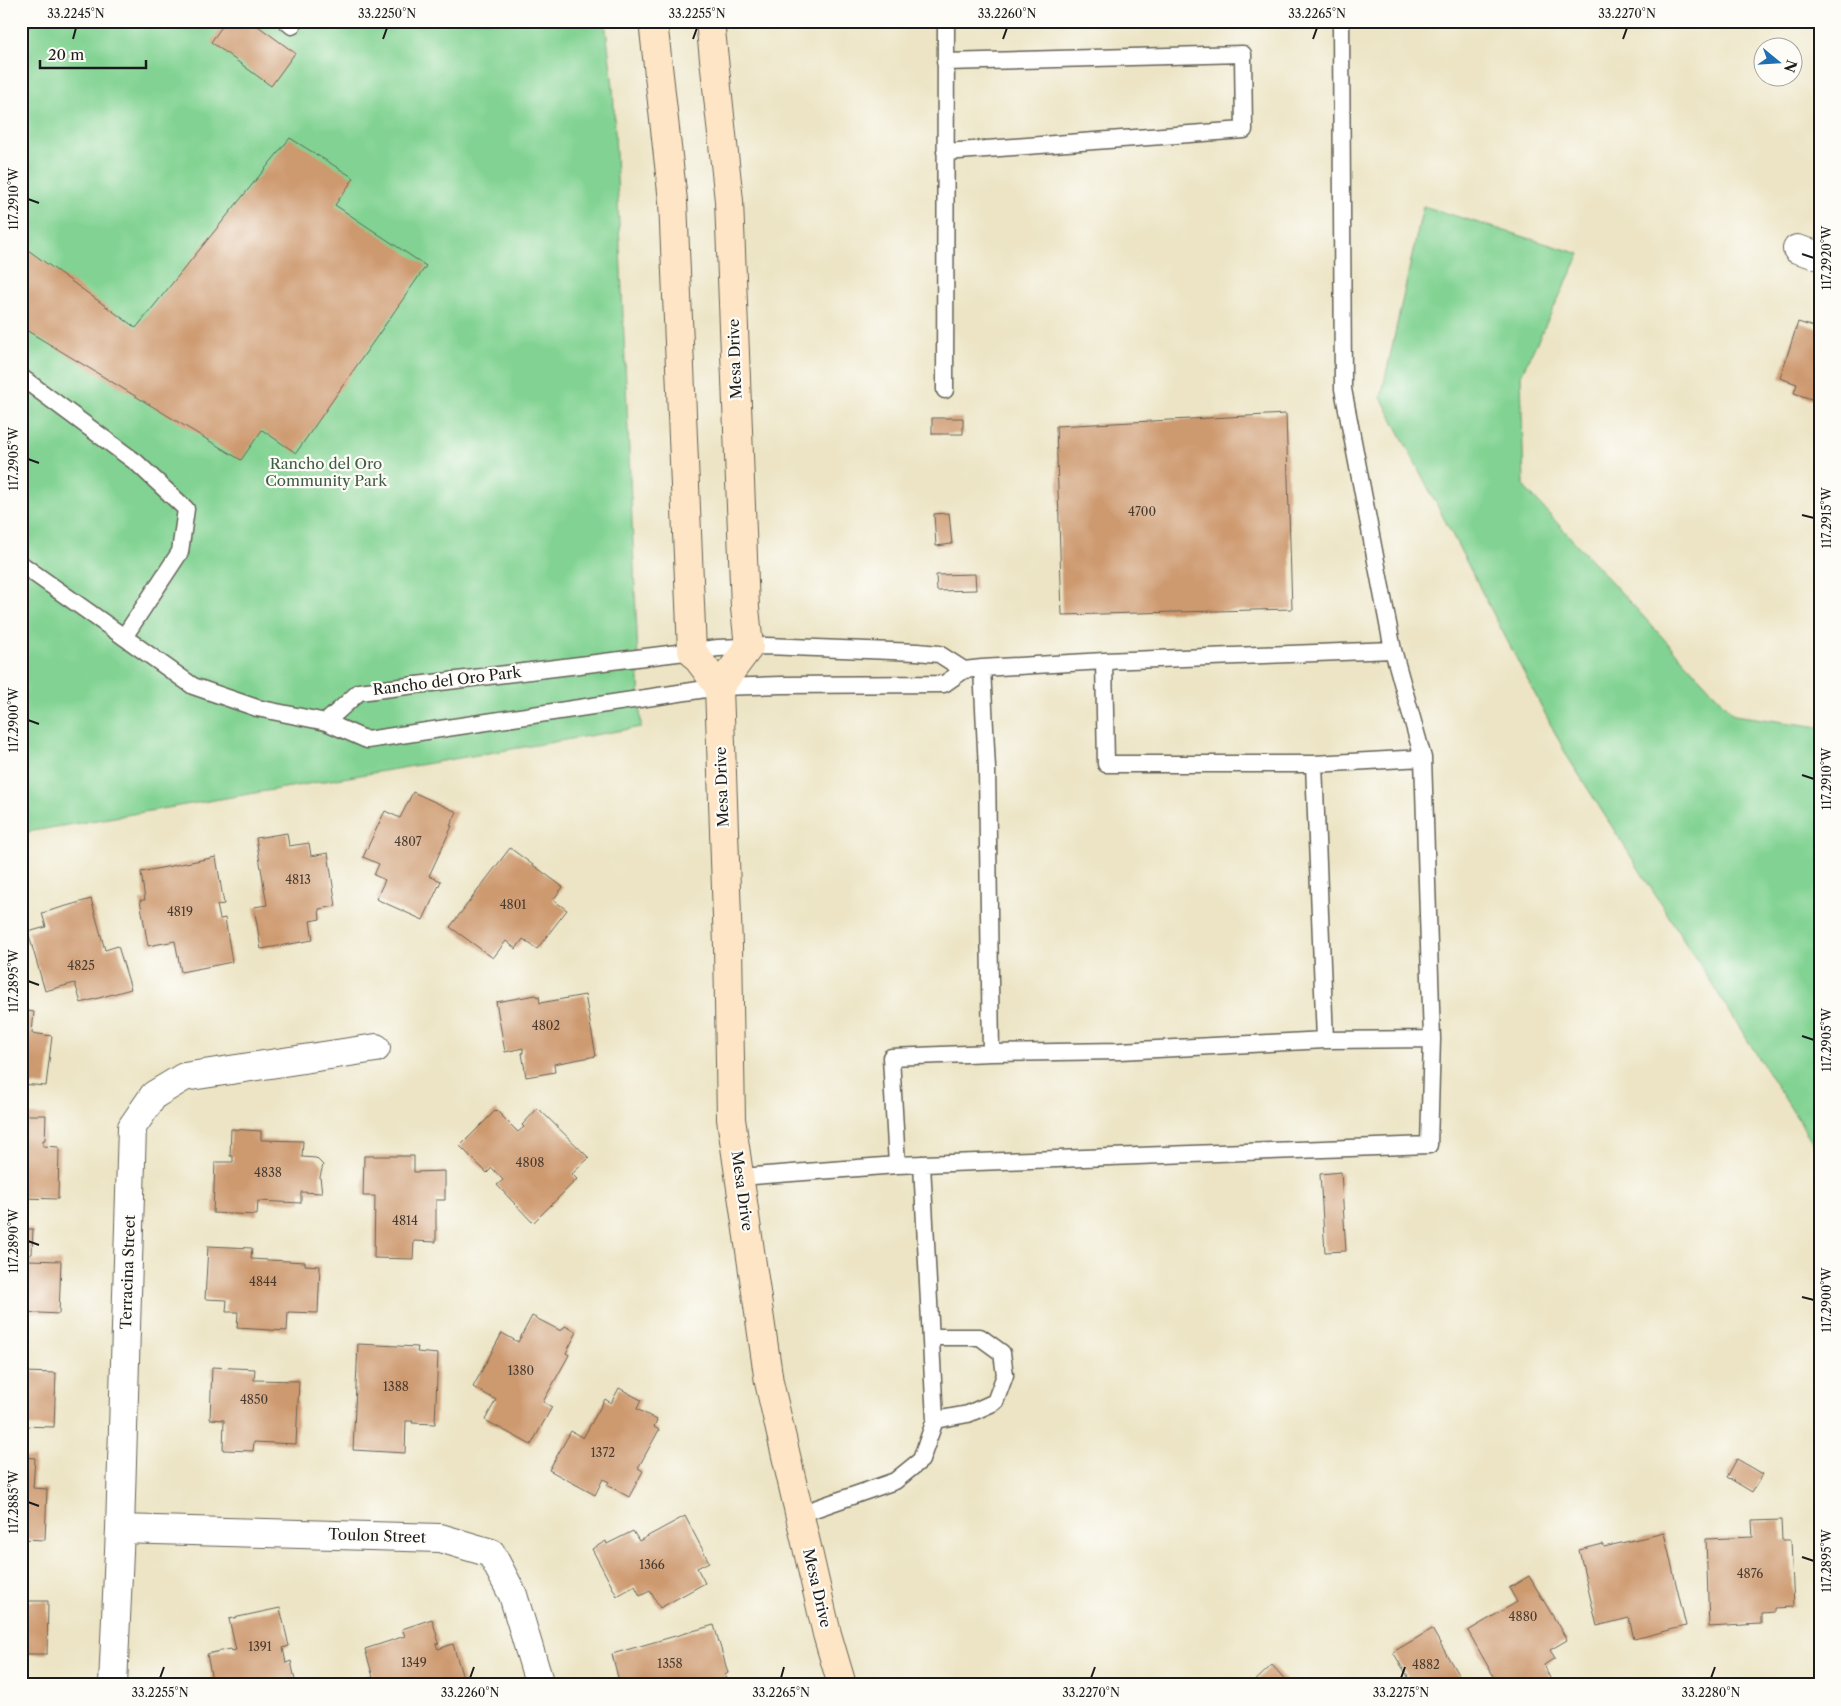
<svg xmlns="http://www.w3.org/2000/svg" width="1841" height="1706" font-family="'Libre Caslon Text',serif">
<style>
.green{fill:#82d393;stroke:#4f7858}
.building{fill:#cd996e}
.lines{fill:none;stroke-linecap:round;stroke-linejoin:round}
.service-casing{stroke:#656257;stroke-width:19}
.minor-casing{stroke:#656257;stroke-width:30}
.secondary-casing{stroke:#656257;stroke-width:30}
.service{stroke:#fff;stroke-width:16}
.minor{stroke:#fff;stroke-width:28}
.secondary{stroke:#fde5c5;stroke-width:28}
.ticks{fill:none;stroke:#1c1c1c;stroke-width:2}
.labels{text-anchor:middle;stroke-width:4.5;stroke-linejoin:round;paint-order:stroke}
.number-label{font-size:12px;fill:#483b30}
.street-label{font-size:15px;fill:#1c1c1c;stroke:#fdfcf7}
.park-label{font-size:15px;fill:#405c46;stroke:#fdfcf7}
.neatline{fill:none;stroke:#1c1c1c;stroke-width:2}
.ticks-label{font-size:12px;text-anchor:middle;fill:#1c1c1c}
</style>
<rect width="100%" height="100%" fill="#fdfcf7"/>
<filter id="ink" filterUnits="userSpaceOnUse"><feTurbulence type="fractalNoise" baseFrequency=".02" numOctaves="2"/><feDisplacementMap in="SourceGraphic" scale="10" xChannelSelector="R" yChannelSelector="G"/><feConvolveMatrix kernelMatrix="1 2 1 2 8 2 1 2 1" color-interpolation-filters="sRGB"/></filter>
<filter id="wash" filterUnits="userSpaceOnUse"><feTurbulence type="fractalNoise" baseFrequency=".0096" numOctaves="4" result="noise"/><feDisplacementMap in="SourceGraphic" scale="20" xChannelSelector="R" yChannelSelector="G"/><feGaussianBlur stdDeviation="1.12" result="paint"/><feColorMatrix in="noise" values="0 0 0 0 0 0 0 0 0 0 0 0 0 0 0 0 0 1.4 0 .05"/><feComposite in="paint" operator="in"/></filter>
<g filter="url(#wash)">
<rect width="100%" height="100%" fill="#ece4c4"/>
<path class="green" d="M21,21h584l8,65 28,641 -620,106z
M1423,206l157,48 -59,121 3,112 210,228 86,12v427l-253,-398 -186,-359z"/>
<g id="blocks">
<path class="building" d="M226,21h25l44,32 -24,33 -60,-44z
M290,138l64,40 -19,27 91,61 -130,187 -34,-23 -21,30 -220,-133v-82l115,83z
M1798,322l22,7v73l-26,-9 3,-9 -17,-6z
M1286,414l6,195 -230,6 -6,-189z
M932,418h31v16h-31z
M949,513l3,31 -16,2 -2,-32z
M975,574l1,16 -39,1 -1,-16z
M413,792l44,20 -7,14h2l-23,50 12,5 -18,39 -47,-21 9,-19 -11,-5 5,-11 -16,-7 22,-46 15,7z
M287,833l2,13 20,-3 2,13 17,-3 8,53 -17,3 1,10 -10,2 3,19 -52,9 -7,-42 13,-2 -11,-67z
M510,848l53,39 -10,13 14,10 -30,39 -14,-10 -7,10 -10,-8 -13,17 -43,-31z
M216,857l8,47 -7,1 3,14 5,-1 7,44 -51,10 -6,-31 -27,5 -8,-46h5l-4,-28z
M91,899l14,51 13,-4 13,43 -50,14 -6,-20 -30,8 -17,-59 18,-5 -4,-14z
M536,995l1,2 2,-1 1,7 45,-8 11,61 -42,8 1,8 -29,5 -4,-24h1v-5l-18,4 -9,-50z
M21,1010l13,2 -2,21 20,3 -6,50 -25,-2z
M538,1108l51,50 -17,16 5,5 -44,44 -36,-38 6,-5 -11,-12 -5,5 -27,-27 36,-36 22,22 6,-5 -2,-2z
M21,1115h25l-1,25h-2v6l16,1 -1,52 -37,-1z
M231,1129l30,2v9l42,1 -1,16 14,1 7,7 -3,12 2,16 -21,-1v11l-43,-2 -1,14 -44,-2 2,-51h18v-6h-3z
M364,1156h50v16l31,-1v29h-9v42l-22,-1 -1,18 -39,-1 1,-62h-12z
M1341,1172l5,79 -21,1 -5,-78z
M21,1229h12l-1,25h-2l-1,6 32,1 -2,53 -38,-2z
M208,1246l44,2 -1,11 54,3v3l15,1 -2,47 -30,-1 -1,19 -50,-3 1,-16h-12l1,-12 -22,-1z
M532,1316l29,15 4,-5 12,6 -11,21 3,2 -26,47 9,5 -21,38 -46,-25 11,-20 -23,-13 29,-54 16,9z
M21,1342l3,1 -1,29 33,1 -2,54 -33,-1z
M358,1344l60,3 -1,5 21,2 -3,70 -23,-1 1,-2h-7l-1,32 -52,-3z
M212,1367l43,2 -1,11 45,1 -3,63 -42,-2 -1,9 -30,-1 1,-30 -14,-1z
M619,1388l22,12 -4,9 20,11 -3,7 5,3 -21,38 5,3 -14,26 -22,-12 2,-3 -6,-3 -8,16 -46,-25 22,-39 12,7 22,-39 6,4z
M21,1457l14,1 -2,30 14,1 -2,51 -24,-1z
M1737,1459l26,15 -11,18 -25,-15z
M685,1516l24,46 -12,6 8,15 -45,25 -10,-17 -10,5 -5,-10 -18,10 -25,-47 14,-8 1,3 26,-13 6,10z
M1781,1520l1,20h9l3,67 -20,1v4l-13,1v11l-52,3 -3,-88 47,-2 -1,-16z
M1664,1533l22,93 -52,13 -5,-21 -32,8 -18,-76 24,-6 1,3z
M1529,1576l38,64 -17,10 5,8 -11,7 9,20h-60l-3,-5 4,-3 -26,-46 49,-29 -8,-14z
M21,1601h27l-1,53h-26z
M280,1608l9,38 -6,2 3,15 5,-2 5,24h-83l-6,-31 23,-5 1,2 5,-1 -7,-31z
M432,1619l7,24 -3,1 2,5 15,-5 12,41h-104l-1,-4 13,-4 -8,-28 40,-13 -3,-7z
M714,1625l14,48 -3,2 2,10h-107l-8,-31z
M1432,1629l32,56h-69l13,-8 -15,-25z
M1272,1665l18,20h-39z"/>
</g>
</g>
<g filter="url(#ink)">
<use href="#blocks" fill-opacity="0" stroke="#656257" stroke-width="1"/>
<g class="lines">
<defs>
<path id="service" d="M286,21l6,5
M1341,21l2,368 50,261
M21,22l1,-1
M945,152l299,-22 -1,-76 -298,8
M21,377l116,86 49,46 -6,43 -56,85
M945,390l1,-369
M21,564l172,122 64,22 69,14 41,18 352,-53 63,-2 162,-1 20,-14 18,-2 122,-7 289,-11 30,108 9,281 -3,106 -532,20
M1104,661l2,103h208
M982,668l5,101 4,284 129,-2 205,-11 -11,-276 109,-6
M326,722l33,-30 359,-44 48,-2 151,6 22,2 25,16
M1325,1040l107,-1
M740,1177l157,-12 -6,-108 100,-4
M931,1337h49l22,16 3,22 -10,27 -27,12 -33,6
M800,1514l95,-33 26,-21 14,-40 -13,-256"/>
<path id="minor" d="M1797,249l23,7
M120,1529l320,9 51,15 22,42 27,90
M113,1685l7,-156 12,-402 22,-32 30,-18 192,-29"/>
<path id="secondary" d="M653,21l20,180 19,450 27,36 9,259 3,173 38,263 58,252 15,51
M710,21l19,180 16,407 4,39 -30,40"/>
</defs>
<use href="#service" class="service-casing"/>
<use href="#minor" class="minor-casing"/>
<use href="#secondary" class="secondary-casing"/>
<use href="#service" class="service"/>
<use href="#minor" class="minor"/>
<use href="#secondary" class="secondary"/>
</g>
</g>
<path class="ticks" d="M73,39l3,-11M383,39l4,-11M693,39l4,-11M1003,39l4,-11M1313,39l4,-11M1623,39l4,-11M28,199l11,4M1802,254l12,4M28,459l11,4M1802,515l12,3M28,720l11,4M1802,775l12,4M28,981l11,4M1802,1036l12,4M28,1241l11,4M1802,1297l12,3M28,1502l11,4M1802,1557l12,4M160,1678l4,-11M470,1678l4,-11M781,1678l3,-11M1091,1678l4,-11M1401,1678l4,-11M1711,1678l4,-11"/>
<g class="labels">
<g class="number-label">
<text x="1142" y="516">4700</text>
<text x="408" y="846">4807</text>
<text x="298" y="884">4813</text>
<text x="513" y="909">4801</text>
<text x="180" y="916">4819</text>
<text x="81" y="970">4825</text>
<text x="546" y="1030">4802</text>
<text x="530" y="1167">4808</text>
<text x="268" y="1177">4838</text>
<text x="405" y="1225">4814</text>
<text x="263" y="1286">4844</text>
<text x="521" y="1375">1380</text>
<text x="396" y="1391">1388</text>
<text x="254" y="1404">4850</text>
<text x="603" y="1457">1372</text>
<text x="652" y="1569">1366</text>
<text x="1750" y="1578">4876</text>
<text x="1523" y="1621">4880</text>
<text x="260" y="1651">1391</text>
<text x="414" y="1667">1349</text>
<text x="670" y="1668">1358</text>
<text x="1426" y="1669">4882</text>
</g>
<g class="street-label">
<text transform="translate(735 359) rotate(-92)" y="5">Mesa Drive</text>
<text transform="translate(447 681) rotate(-7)" y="5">Rancho del Oro Park</text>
<text transform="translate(722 787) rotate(-92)" y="5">Mesa Drive</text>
<text transform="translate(742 1191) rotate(82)" y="5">Mesa Drive</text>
<text transform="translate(128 1272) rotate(-88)" y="5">Terracina Street</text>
<text transform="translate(377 1536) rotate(2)" y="5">Toulon Street</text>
<text transform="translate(817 1588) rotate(77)" y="5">Mesa Drive</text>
</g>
<g class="park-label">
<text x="326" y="469">Rancho del Oro<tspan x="326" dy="17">Community Park</tspan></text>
</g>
</g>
<rect width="1841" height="1706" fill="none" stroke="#fdfcf7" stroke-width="55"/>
<g transform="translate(1778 62) rotate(108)"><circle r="24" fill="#fdfcf7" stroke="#a3a29f"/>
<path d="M0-4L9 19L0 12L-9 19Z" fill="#1f6fb2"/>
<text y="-8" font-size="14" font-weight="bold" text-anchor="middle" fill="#1c1c1c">N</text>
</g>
<path d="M40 60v8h106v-8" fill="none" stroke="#1c1c1c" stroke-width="2.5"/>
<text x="48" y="60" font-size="15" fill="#1c1c1c" stroke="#fdfcf7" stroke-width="4" paint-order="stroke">20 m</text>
<rect x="28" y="28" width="1786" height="1650" class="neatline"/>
<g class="ticks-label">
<text x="76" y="18">33.2245°N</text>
<text x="387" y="18">33.2250°N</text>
<text x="697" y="18">33.2255°N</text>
<text x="1007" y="18">33.2260°N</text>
<text x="1317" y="18">33.2265°N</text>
<text x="1627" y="18">33.2270°N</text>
<text transform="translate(14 199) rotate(-90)" y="4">117.2910°W</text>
<text transform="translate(1827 258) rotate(-90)" y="4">117.2920°W</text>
<text transform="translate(14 459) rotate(-90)" y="4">117.2905°W</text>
<text transform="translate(1827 518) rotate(-90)" y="4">117.2915°W</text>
<text transform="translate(14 720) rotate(-90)" y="4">117.2900°W</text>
<text transform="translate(1827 779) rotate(-90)" y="4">117.2910°W</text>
<text transform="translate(14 981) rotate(-90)" y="4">117.2895°W</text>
<text transform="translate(1827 1040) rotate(-90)" y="4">117.2905°W</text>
<text transform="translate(14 1241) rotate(-90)" y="4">117.2890°W</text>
<text transform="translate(1827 1300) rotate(-90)" y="4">117.2900°W</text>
<text transform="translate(14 1502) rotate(-90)" y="4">117.2885°W</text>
<text transform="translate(1827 1561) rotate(-90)" y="4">117.2895°W</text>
<text x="160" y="1697">33.2255°N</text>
<text x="470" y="1697">33.2260°N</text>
<text x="781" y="1697">33.2265°N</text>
<text x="1091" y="1697">33.2270°N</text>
<text x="1401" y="1697">33.2275°N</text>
<text x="1711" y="1697">33.2280°N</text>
</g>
</svg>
